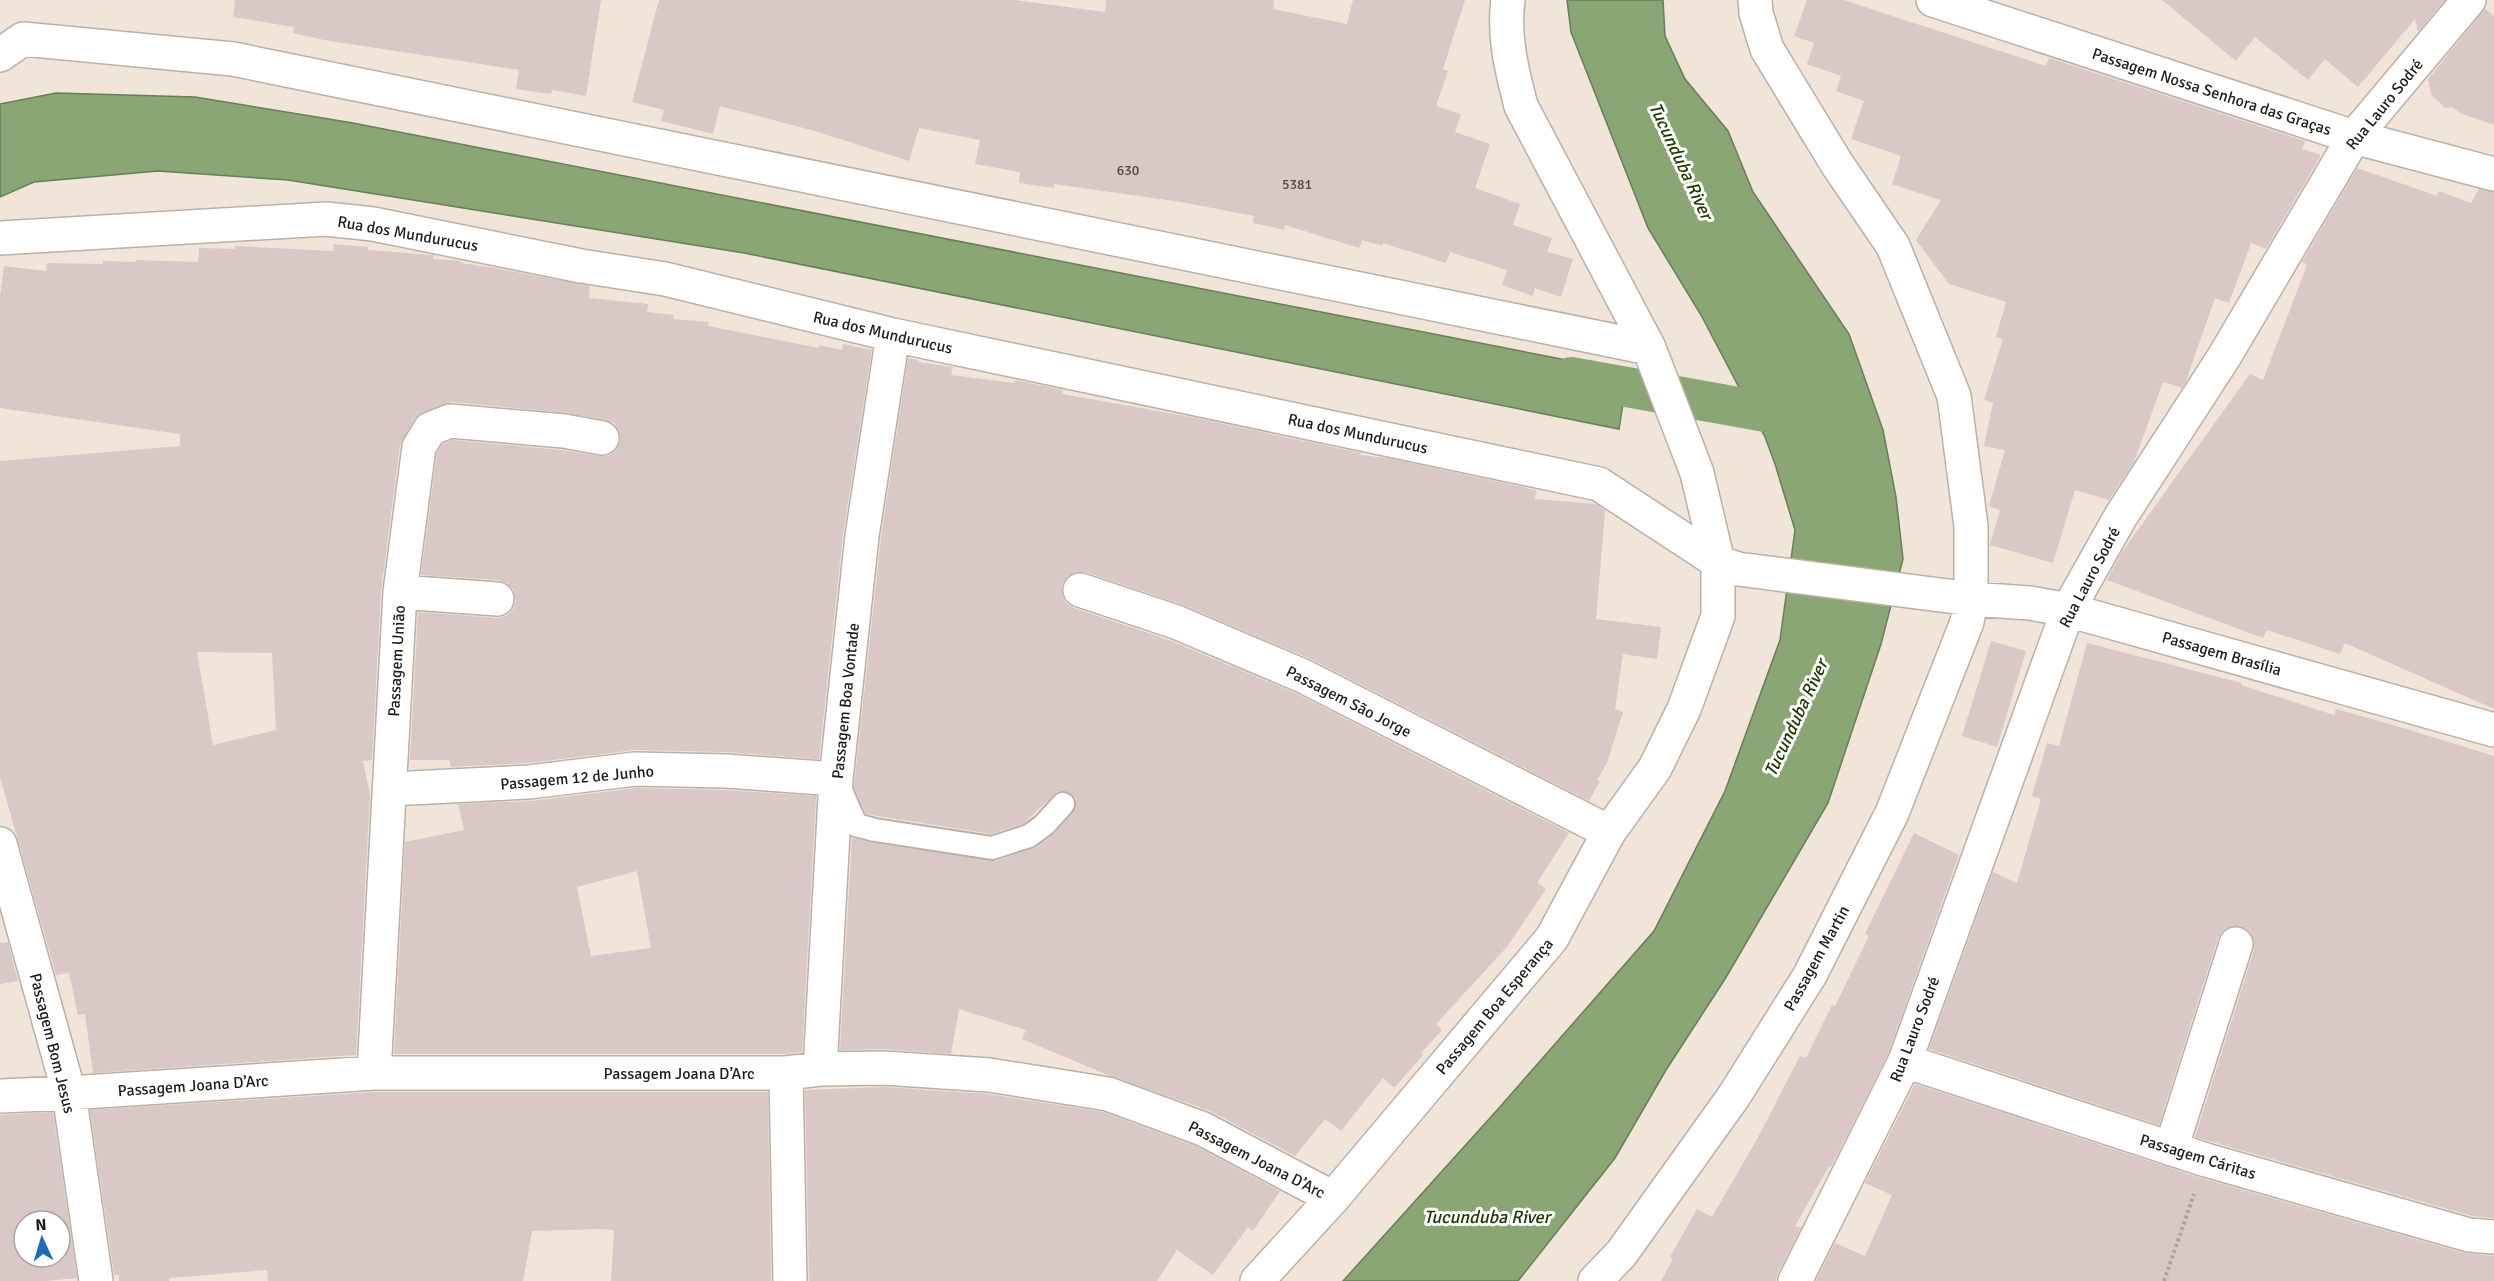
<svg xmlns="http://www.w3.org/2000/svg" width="2494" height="1281" font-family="Signika,sans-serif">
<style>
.water{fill:#8aa674;stroke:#6a7d58;stroke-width:1.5}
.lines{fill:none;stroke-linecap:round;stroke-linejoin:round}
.canal{stroke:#8aa674;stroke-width:40}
.building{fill:#d9c8c5;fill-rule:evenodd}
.service-casing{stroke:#bcb0a6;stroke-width:26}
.minor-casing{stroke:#bcb0a6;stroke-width:36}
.tertiary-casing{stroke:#bcb0a6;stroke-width:36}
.path{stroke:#aea49b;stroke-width:4;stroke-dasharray:3 3;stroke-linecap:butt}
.service{stroke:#fff;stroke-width:22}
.minor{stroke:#fff;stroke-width:33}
.tertiary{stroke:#fff;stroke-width:33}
.labels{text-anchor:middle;stroke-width:6;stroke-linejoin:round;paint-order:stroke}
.number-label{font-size:14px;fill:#4e4743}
.street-label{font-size:16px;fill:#201c18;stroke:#fff}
.water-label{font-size:18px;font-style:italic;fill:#213a02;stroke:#fff}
</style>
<rect width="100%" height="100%" fill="#f1e4d9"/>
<path class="water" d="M1567,0h96l2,36 20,43 43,52 25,61 96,142 34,96 13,67 7,62 -22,85 -53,159 -103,176 -59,91 -51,88 -97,123h-175l156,-173 155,-177 71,-140 55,-151 15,-110 -20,-66 -10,-27 -64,-122 -53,-87 -77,-196z
M56,93l139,4 158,26 1275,249 -9,57 -875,-176 -456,-73 -130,-9 -124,11 -34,15v-93z"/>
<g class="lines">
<path class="canal" d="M1571,377l233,42"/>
</g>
<path class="building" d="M235,0h366l-15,96 -34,-6 -1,4 -35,-5 3,-19 -195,-30 -31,-7 1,-6 -61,-10z
M659,0h356l90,12 1,-12h168l-1,9 74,15 6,-24h112l-22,69 5,2 -12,35 25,8 -6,18 35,12 -15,44 45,16 -7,21 39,13 -5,14 26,7 -12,38 -26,-9 -2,8 -31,-11 5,-15 -57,-18 -4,11 -63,-20 -1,3 -20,-6 -3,8 -74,-23 -1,5 -31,-7 1,-7 -73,-14 -127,-18v4l-35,-5 1,-11 -45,-8 5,-24 -61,-12 -10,33 -94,-30 -95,-25 -7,28 -52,-13 3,-11 -32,-8z
M1807,0h36l203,66 3,-8 256,83 -3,8 19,6 -55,94 -15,-6 -22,60 -14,-5 -29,83 -4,7 -19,-6 -29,80 -25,38 -34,-10 -22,73 -63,-18 10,-35 -11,-4 16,-56 -21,-4 9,-43 -9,-3 19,-61 -7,-2 10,-35 -57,-18 -33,-44 25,-40 -49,-16 9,-28 -50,-17 13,-38 -28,-10 5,-15 -34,-12 7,-21 -20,-7z
M2162,0h283l-27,32 -3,-13 -57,68 -33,-28 -17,21 -53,-43 -19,24z
M2485,9l9,7v109l-34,-12 -8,-6 -7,1 -14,-14 -3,-15z
M2357,168l80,28 2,-5 32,12 8,-14 15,3v517l-149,-66 -5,11 -73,-24 -4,8 -156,-58 15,-28 128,-178 13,6 44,-115 -5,-3z
M334,244l34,3v3l62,5h4l-1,4 27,2v2l29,4 101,19 -1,12 59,6 -1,8 27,3 -1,4 36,3 -1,4 111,22v-3l23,5 1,-6 29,6 -29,184 -24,225 -93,-7 -91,-2 -108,13 -76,4 -2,-7h-39l8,-148 78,6 10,-2 7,-7 3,-8 -2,-11 -7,-7 -8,-3 -78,-5 16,-122 6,-9 10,-4 108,10 38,6h9l8,-5 4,-10 -1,-10 -5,-8 -9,-3 -38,-7 -115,-11 -29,10 -9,7 -14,26 -19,146 -9,169 -9,1 7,34 -14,260 -263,18 -8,-59 -7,1 -9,-42 -13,2 -56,-198v-316l180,-15v-12l-180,-26v-112l4,-30 42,5 1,-8 56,1v-3l33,1v-2l62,2 1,-14 36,1v-3l98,5zM197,652l75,1 4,77 -63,15z
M908,358l11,2 -1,2 35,5 -2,8 63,8 1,-3 48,10 -1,4 129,23 170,36v2l26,3 149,32 -1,9 61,5 9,6 -9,109 65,8 -4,32 -34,-5 -8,55 8,3 -16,51 -10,17 3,1 -11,20 -278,-142 -128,-54 -98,-33h-8l-9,4 -6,8v10l4,9 8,5 95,32 126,53 274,140 -32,50 9,6 -40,59 -70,76 6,6 -21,23 2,2 -29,33 -11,-10 -42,53 -16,-12 -30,37 -85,-45 -102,-36 -86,-36 4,-9 -67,-21 -8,45 -66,-5 -45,1 12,-212 21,5 123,18 41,-14 17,-13 22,-28v-7l-4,-5 -7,-3h-7l-35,33 -32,10 -125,-20 -12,-27 27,-249z
M1991,641l35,10 -29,96 -35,-11z
M2087,643l155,40 -1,2 93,30 2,-6 57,16 101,31v462l-22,-2 -277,-79 59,-187v-9l-4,-9 -9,-6h-8l-9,4 -6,8 -59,187 -230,-76 64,-177 24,11 24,-84 -9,-3 15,-53 12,3z
M636,788l89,2 91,6 -14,256 -17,2h-391l11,-212 59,-12 -6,-26 73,-3zM637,871l14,77 -60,8 -14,-69z
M1914,833l45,22 -71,199 -57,113 -2,-1 -34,60 6,2 -23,45 -2,8h-115l12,-22 -3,-2 27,-48 15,8 44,-76 44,-85 6,2 26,-53 3,1 34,-70 -4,-2z
M8,942l10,39 -18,3v-41z
M1915,1084l286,94 263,75 30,3v25h-678l19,-38 30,13 27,-61 -27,-12z
M884,1087l103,7 116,18 92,34 85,45 -27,40 -5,-4 -35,48 -36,-25 -20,31h-348l-4,-191z
M375,1092h393l3,189h-160l3,-51 -14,-1 -68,2 -9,50h-255l-1,-11 -98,8v3h-50v-6h-5l-24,-165z
M53,1112l24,166 -32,3h-45v-166zM24,1221h36v36h-36z"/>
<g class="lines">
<defs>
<path id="service" d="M839,786l17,39 19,5 117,18 37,-12 15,-11 19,-21"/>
<path id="minor" d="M0,55l23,-16 210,20 1416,289
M0,238l326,-19 47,5 208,42 84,13 228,56 706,149 119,78 20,7 233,30 59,4 38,7 426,120
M1080,590l96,32 127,54 306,156
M400,592l97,7
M390,789l139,-7 106,-13 91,2 110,8
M0,844l69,249 27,188
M1905,1061l301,99 263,75 25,2
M820,1069l16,-290 26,-243 31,-201
M374,1073l26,-481 19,-145 11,-18 20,-8 114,10 38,7
M786,1073l4,208
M0,1096l69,-3 305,-20h412l34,-4 64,-1 105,7 119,19 95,35 130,69
M2171,1149l65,-205
M1257,1281l76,-83 219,-260 57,-106 46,-64 29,-59 34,-93v-54l-21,-89 -48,-125 -128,-242c-9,-35 -18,-69 -13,-106
M1595,1281l26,-27 113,-158 76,-121 82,-162 75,-191 4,-23v-73l-17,-130 -61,-150 -56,-82 -70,-115 -11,-36 -1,-13
M1795,1281l110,-220 163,-451 53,-94 103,-159 130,-220 115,-137"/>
<path id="tertiary" d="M1933,0l421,137 140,37"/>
</defs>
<use href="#service" class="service-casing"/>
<use href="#minor" class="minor-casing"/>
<use href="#tertiary" class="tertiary-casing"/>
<path class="path" d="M2164,1281l30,-87"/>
<use href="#service" class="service"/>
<use href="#minor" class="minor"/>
<use href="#tertiary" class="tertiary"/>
</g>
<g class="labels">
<g class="number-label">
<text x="1128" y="175">630</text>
<text x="1297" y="189">5381</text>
</g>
<g class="street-label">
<text transform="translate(2212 91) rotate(18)" y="6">Passagem Nossa Senhora das Graças</text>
<text transform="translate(2384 104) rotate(-51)" y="6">Rua Lauro Sodré</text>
<text transform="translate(408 233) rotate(10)" y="6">Rua dos Mundurucus</text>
<text transform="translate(883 332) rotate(13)" y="6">Rua dos Mundurucus</text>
<text transform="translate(1358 433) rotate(12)" y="6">Rua dos Mundurucus</text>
<text transform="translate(2089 577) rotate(-62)" y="6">Rua Lauro Sodré</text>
<text transform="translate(2222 653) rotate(16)" y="6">Passagem Brasília</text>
<text transform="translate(396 661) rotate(-87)" y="6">Passagem União</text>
<text transform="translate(845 701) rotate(-84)" y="6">Passagem Boa Vontade</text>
<text transform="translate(1349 701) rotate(27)" y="6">Passagem São Jorge</text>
<text transform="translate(577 777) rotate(-5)" y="6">Passagem 12 de Junho</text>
<text transform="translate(1816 958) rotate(-61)" y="6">Passagem Martin</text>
<text transform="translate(1494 1006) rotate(-50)" y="6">Passagem Boa Esperança</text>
<text transform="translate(1914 1029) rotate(-69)" y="6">Rua Lauro Sodré</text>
<text transform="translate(53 1043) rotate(76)" y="6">Passagem Bom Jesus</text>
<text x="679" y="1079">Passagem Joana D’Arc</text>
<text transform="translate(193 1085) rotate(-4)" y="6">Passagem Joana D’Arc</text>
<text transform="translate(2198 1156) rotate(17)" y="6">Passagem Cáritas</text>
<text transform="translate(1257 1159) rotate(27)" y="6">Passagem Joana D’Arc</text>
</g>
<g class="water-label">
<text transform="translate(1681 161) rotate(65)" y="6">Tucunduba River</text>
<text transform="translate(1796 718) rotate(-65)" y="6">Tucunduba River</text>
<text x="1487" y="1223">Tucunduba River</text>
</g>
</g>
<g transform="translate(42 1239) rotate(356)"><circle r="28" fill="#ffffff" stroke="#a6a4a3" stroke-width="1.5"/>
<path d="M0-4.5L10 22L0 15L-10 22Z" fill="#1e6bba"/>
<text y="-9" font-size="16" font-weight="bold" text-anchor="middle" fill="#201c18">N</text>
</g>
</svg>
